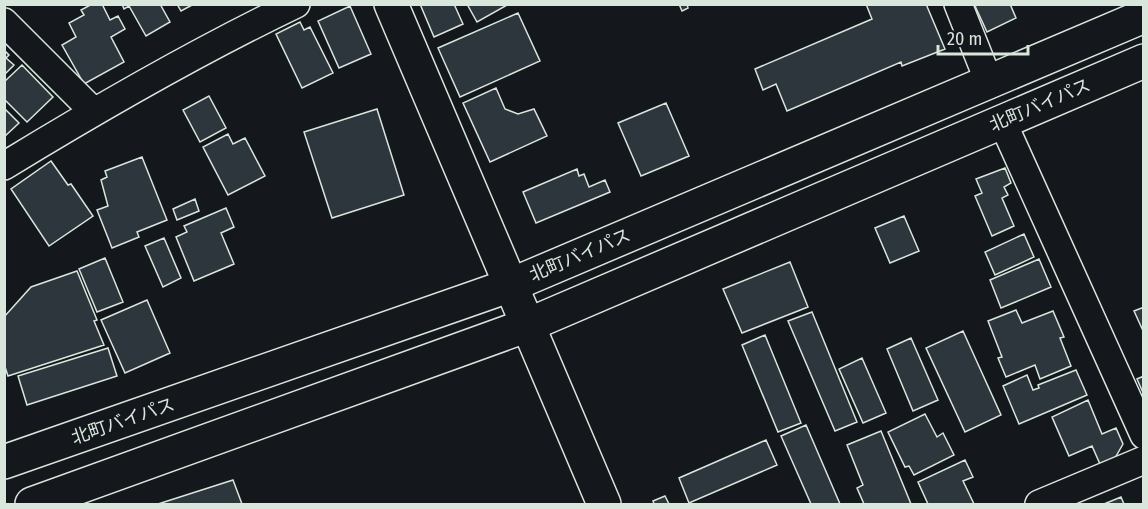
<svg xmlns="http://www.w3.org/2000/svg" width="1148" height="509" font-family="'Fira Sans Condensed','Noto Sans JP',sans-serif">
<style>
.building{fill:#2c363c;stroke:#d8e6dc;stroke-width:1.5}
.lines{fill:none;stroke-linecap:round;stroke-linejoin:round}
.minor-casing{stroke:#d8e6dc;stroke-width:30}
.tertiary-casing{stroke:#d8e6dc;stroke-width:36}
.trunk-casing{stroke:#d8e6dc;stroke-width:36}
.minor{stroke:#14181c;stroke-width:27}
.tertiary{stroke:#14181c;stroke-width:33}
.trunk{stroke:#14181c;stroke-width:33}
.labels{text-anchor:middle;stroke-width:4.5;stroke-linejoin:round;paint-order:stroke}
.street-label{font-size:18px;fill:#d8e6dc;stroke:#14181c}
</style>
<rect width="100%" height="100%" fill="#14181c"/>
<path class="building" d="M92,4h10l8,16 8,-4 7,13 -14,8 13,25 -40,22 -22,-39 14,-8 -7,-14 15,-8 -3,-5z
M122,4h38l10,18 -24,14 -17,-30 -5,3z
M177,4h17l-13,7z
M420,4h34l9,20 -29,13z
M467,4h42l-32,18z
M679,4h8l1,4 -6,3z
M866,4h60l19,45 -43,17 -1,-4 -114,49 -11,-27 -13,6 -8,-21 117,-50z
M979,4h31l6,14 -29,14 -12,-26z
M350,6l21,48 -32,14 -21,-47z
M518,13l22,48 -80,36 -22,-49z
M300,22l4,8 6,-3 23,46 -31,15 -26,-54z
M4,50l5,5 -3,3 8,7 -10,10z
M22,65l31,32 -26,25 -23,-23v-17z
M496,88l9,21 13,5 16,-5 13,27 -57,26 -27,-59z
M209,96l17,32 -26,14 -17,-32z
M666,103l23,53 -48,20 -23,-53z
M4,108l15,15 -15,14z
M377,109l27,86 -72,23 -28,-86z
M228,134l5,10 12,-6 20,38 -37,19 -25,-48z
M142,157l25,63 -30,12 2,5 -27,11 -15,-38 11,-4 -7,-26 6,-3 -2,-6z
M51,161l17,24 3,-1 22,32 -44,30 -38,-57z
M1005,168l6,15 -7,4 4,8 -6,3 12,28 -22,10 -17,-40 7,-3 -6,-14z
M577,169l2,7 5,-2 5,13 16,-7 5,12 -74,31 -13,-31z
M195,199l4,12 -22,9 -4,-11z
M226,208l8,19 -13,6 13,31 -40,17 -18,-44 11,-5 -3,-6z
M904,216l15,35 -29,12 -15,-35z
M1024,234l10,23 -39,18 -10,-23z
M164,238l17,40 -18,9 -18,-41z
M105,258l18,44 -26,10 -18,-43z
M1039,259l12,28 -50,21 -11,-28z
M790,262l18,45 -66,26 -19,-44z
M77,271l20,49 -3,1 10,24 -96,31 -4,-12v-47l27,-30z
M147,300l23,53 -45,20 -24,-53z
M1144,307v26l-10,-22z
M1016,310l6,13 31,-12 11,26 -4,1 11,28 -31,13 -5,-14 -29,12 -8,-19 4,-1 -14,-36z
M812,312l45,110 -22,9 -47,-110z
M963,331l38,84 -36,17 -39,-84z
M765,335l36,88 -23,9 -36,-87z
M911,338l27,62 -25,11 -26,-62z
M108,348l9,28 -90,29 -9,-29z
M862,358l24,55 -23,10 -24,-54z
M1076,370l11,25 -68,29 -16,-38 24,-11 6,15 6,-2 -1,-3z
M1144,376v19l-7,-16z
M1088,400l14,34 14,-6 7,16 -8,14 -15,6 -8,-18 -23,10 -17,-39z
M925,414l12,23 6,-4 11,22 -40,20 -5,-9 -4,1 -17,-35z
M806,425l34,79h-29l-30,-68z
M881,431l30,73h-47l-7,-16 6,-3 -16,-40z
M766,440l11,25 -88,38 -10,-25z
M965,460l8,17 -10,4 11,23h-46l-10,-22z
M233,480l9,24h-84z
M665,496l4,8h-15l-1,-3z
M1121,497l3,7h-20z"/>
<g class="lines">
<defs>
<path id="minor" d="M958,4l31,78
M4,22l90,90
M1002,121l142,314
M4,166c95,-58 192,-114 292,-162
M1039,504l105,-44"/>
<path id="tertiary" d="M391,4l213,500"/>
<path id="trunk" d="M4,462l507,-177 633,-269
M32,504l496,-179 616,-264"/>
</defs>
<use href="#minor" class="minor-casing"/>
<use href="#tertiary" class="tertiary-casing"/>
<use href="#trunk" class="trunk-casing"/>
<use href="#minor" class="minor"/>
<use href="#tertiary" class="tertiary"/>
<use href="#trunk" class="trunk"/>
</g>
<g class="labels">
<g class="street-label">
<text transform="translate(1040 105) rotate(-23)" y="6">北町バイパス</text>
<text transform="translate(580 255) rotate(-23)" y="6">北町バイパス</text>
<text transform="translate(123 421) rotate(-19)" y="6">北町バイパス</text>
</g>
</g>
<rect width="1148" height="509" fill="none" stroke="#d8e6dc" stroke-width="12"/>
<path d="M938 45v9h90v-9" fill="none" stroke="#d8e6dc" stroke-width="3"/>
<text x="947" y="45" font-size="18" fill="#d8e6dc" stroke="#14181c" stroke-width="4.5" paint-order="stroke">20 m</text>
</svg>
